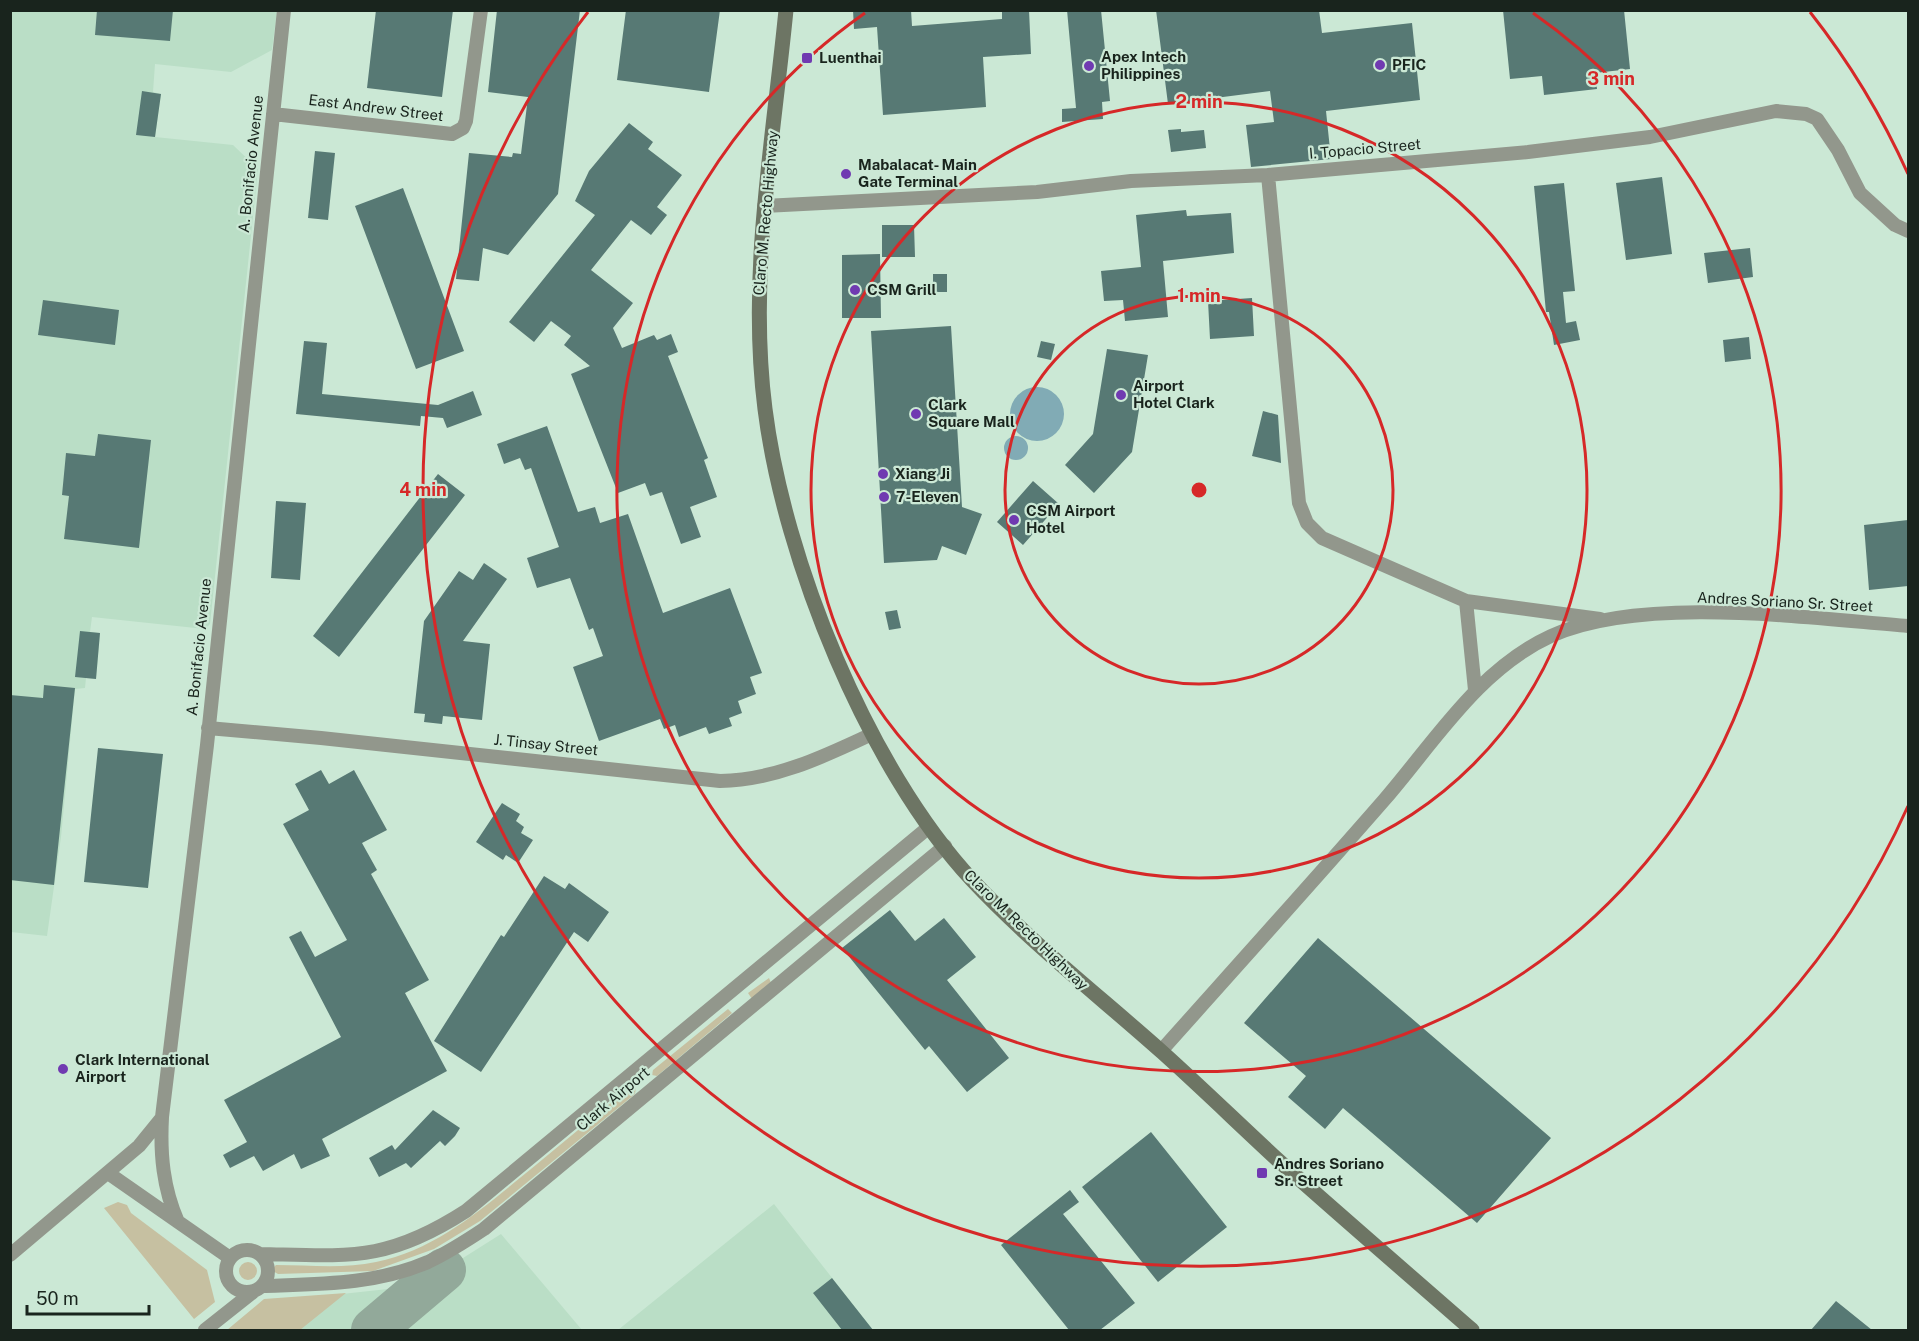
<svg xmlns="http://www.w3.org/2000/svg" width="1919" height="1341" font-family="'Public Sans',sans-serif">
<style>
.built{fill:#badec6}
.green{fill:#c6c0a1}
.water{fill:#81abb5}
.lines{fill:none;stroke-linecap:round;stroke-linejoin:round}
.taxiway{stroke:#92a99a;stroke-width:44}
.building{fill:#577974}
.minor{stroke:#92978c;stroke-width:14}
.secondary{stroke:#6d7564;stroke-width:15}
.ring{fill:none;stroke:#d62828;stroke-width:3}
.poi-dot{fill:#703ab1;stroke:#cbe8d5;stroke-width:2}
.labels{text-anchor:middle;stroke-width:4.5;stroke-linejoin:round;paint-order:stroke}
.poi-label{font-size:15px;font-weight:bold;fill:#19241d;stroke:#cbe8d5;text-anchor:start}
.street-label{font-size:15px;fill:#19241d;stroke:#cbe8d5}
.centre{fill:#d62828;stroke:#cbe8d5;stroke-width:3}
.ring-label{font-size:18px;text-anchor:middle;font-weight:bold;fill:#d62828;stroke:#cbe8d5;stroke-width:4.5;stroke-linejoin:round;paint-order:stroke}
</style>
<rect width="100%" height="100%" fill="#cbe8d5"/>
<path class="built" d="M11,11h266l-5,39 -41,22 -76,-8 -2,28 8,2 -6,43 78,8 25,24 -48,455 -5,5 -113,-12 -2,15 10,1 -4,46 -10,-1 -1,10 -10,1 -14,148 -14,99 -36,-4z
M774,1204l99,126h-255z
M501,1234l81,96h-325l39,-31 101,-11 47,-18z"/>
<path class="green" d="M769,978l2,5 -19,16 -4,-6z
M728,1009l4,4 -75,63 -5,-1 1,-5z
M636,1086l-1,8 -155,127 -46,28 -61,22 -95,3 -7,-4 5,-5c33,0 68,4 100,-3 62,-13 108,-55 155,-93 33,-27 66,-55 99,-82z
M118,1202l9,3 4,8 76,57 8,32 -21,17 -90,-111z
M239 1271a9 9 0 1 1 18 0a9 9 0 1 1-18 0Z
M346,1293l-46,37h-73l37,-31z"/>
<path class="water" d="M1010 414a27 27 0 1 1 54 0a27 27 0 1 1-54 0Z
M1004 448a12 12 0 1 1 24 0a12 12 0 1 1-24 0Z"/>
<g class="lines">
<path class="taxiway" d="M373,1330l71,-60"/>
</g>
<path class="building" d="M97,10h76l-3,31 -75,-6z
M376,10h77l-11,87 -75,-9z
M497,10h83l-22,184 -50,61 -25,-7 -4,33 -23,-2 13,-126 43,4 1,-4 8,1 7,-57 -40,-5z
M626,10h94l-11,82 -92,-12z
M853,10h58l1,16 90,-7v-9h27l2,44 -48,3 3,50 -103,8 -6,-88 -23,2z
M1067,10h34l9,91 -8,1 1,17 -41,3v-13l14,-1z
M1156,10h163l3,23 90,-10 8,77 -94,11 5,48 -80,8 -5,-42 28,-3 -4,-31 -102,13z
M1503,10h121l6,59 -35,4 2,16 -53,6 -2,-19 -32,3z
M142,91l19,3 -6,43 -19,-2z
M629,123l24,19 -5,7 34,26 -25,32 10,8 -16,20 -20,-15 -40,50 42,33 -20,25 9,20 32,-13 3,5 14,-6 7,18 -10,4 40,102 -4,2 13,37 -27,10 11,30 -20,7 -19,-52 -12,4 -5,-13 -27,10 -47,-119 19,-8 -26,-21 7,-9 -20,-15 -17,21 -25,-20 86,-107 -20,-14 14,-30z
M1181,129v3l23,-2 2,18 -35,4 -3,-22z
M315,151l20,2 -7,67 -20,-2z
M1662,177l10,77 -46,6 -10,-77z
M1564,183l11,108 -12,1 3,31 10,-2 4,19 -26,5 -5,-33h-3l-12,-126z
M403,188l61,163 -48,18 -61,-163z
M1186,210l1,6 44,-3 3,40 -71,8 5,56 -43,4 -2,-21 -19,1 -3,-30 40,-4 -5,-52z
M882,225h32l1,32h-33z
M1750,248l3,29 -45,6 -4,-30z
M880,254l1,64h-39v-63z
M933,274h14v18h-14z
M1252,298l2,38 -44,3 -2,-38z
M43,300l76,10 -4,35 -77,-10z
M951,326l11,181 20,7 -16,41 -24,-9 -5,14 -53,3 -13,-232z
M1749,337l2,22 -26,3 -2,-22z
M304,341l23,2 -5,51 116,11 35,-14 9,24 -35,13 -4,-10 -22,-2 -1,10 -124,-12z
M1041,341l14,3 -4,16 -14,-3z
M1107,349l41,6 -16,97 -38,41 -29,-28 28,-31z
M1263,411l15,4 3,48 -29,-7z
M547,426l31,86 17,-5 5,16 28,-9 35,99 67,-25 32,85 -12,4 6,17 -18,7 4,12 -13,5 3,8 -23,8 -3,-7 -27,10 -4,-12 -11,4 -4,-10 -61,22 -26,-74 30,-11 -10,-28 -4,2 -19,-52 -33,10 -10,-30 32,-11 -28,-79 -6,2 -5,-12 -16,6 -7,-20z
M98,434l53,6 -12,108 -75,-9 5,-43 -7,-1 4,-42 29,3z
M438,474l27,21 -126,162 -26,-21z
M1033,481l26,23 -36,41 -26,-23z
M276,501l30,2 -6,77 -29,-2z
M1908,520v66l-39,4 -5,-65z
M484,563l23,16 -44,62 27,3 -8,76 -39,-4 -1,8 -18,-2 1,-8 -11,-1 10,-92 35,-50 14,9z
M897,610l4,18 -12,2 -4,-18z
M80,631l20,2 -4,46 -21,-2z
M44,685l31,3 -21,197 -44,-5v-185l33,3z
M98,748l65,6 -15,134 -64,-6z
M321,770l8,14 25,-14 33,60 -25,13 15,27 -6,4 58,106 -24,13 42,78 -125,68 8,17 -29,13 -7,-15 -31,17 -9,-15 -24,12 -7,-13 24,-13 -23,-42 117,-63 -52,-100 12,-6 14,26 32,-17 -64,-116 26,-14 -14,-26z
M502,803l18,11 -4,7 8,6 -3,6 12,7 -15,23 -12,-8 -3,5 -27,-18z
M544,876l21,13 4,-6 40,29 -21,30 -14,-10 -93,140 -47,-31 67,-106 3,2z
M890,910l25,31 29,-23 32,39 -29,23 62,78 -42,34 -38,-46 -4,4 -83,-102z
M1318,938l233,200 -74,85 -134,-115 -18,21 -37,-32 18,-21 -62,-53z
M433,1110l27,18 -5,8 -10,10 -5,-5 -29,27 -5,-5 -27,14 -10,-19 23,-13 3,5z
M1151,1132l76,95 -69,55 -76,-95z
M1070,1190l9,12 -16,12 72,89 -35,27h-31l-68,-85z
M832,1278l41,52h-31l-29,-37z
M1836,1301l36,29h-61z"/>
<g class="lines">
<path class="minor" d="M273,114l179,20 11,-6 3,-7 15,-111
M1268,175l31,328 8,20 15,15 144,63 134,18
M764,206l273,-14 94,-11 137,-6 260,-23 122,-15 126,-26 30,3 11,5 21,31 22,43 35,32 13,6
M1466,601l9,89
M208,728l113,10 399,43c55,-1 103,-24 152,-47
M1161,1051c75,-84 150,-167 224,-252 50,-58 94,-130 166,-163 91,-41 257,-18 357,-10
M108,1173l122,85
M178,1222c-15,-34 -18,-68 -16,-105l45,-372 77,-735
M226 1271a21 21 0 1 1 42 0a21 21 0 1 1-42 0Z
M261,1254c89,2 126,8 205,-43l463,-384
M10,1255l129,-109 22,-27
M262,1286c56,-2 113,-1 166,-24 19,-9 38,-21 56,-33l461,-383
M205,1330l48,-38"/>
<path class="secondary" d="M786,10c-13,133 -38,266 -21,399 19,151 103,359 207,471 59,63 126,115 190,172 40,36 78,73 117,109 64,57 129,113 193,169"/>
</g>
<g class="ring">
<circle cx="1199" cy="490" r="194"/>
<circle cx="1199" cy="490" r="388"/>
<path d="M1533 13A582 582 0 1 1 865 13"/>
<path d="M1908 806A776 776 0 1 1 588 12M1810 12A776 776 0 0 1 1908 174"/>
</g>
<g class="poi-dot">
<rect x="801" y="52" width="12" height="12" rx="3"/>
<circle cx="1380" cy="65" r="6"/>
<circle cx="1089" cy="66" r="6"/>
<circle cx="846" cy="174" r="6"/>
<circle cx="855" cy="290" r="6"/>
<circle cx="1121" cy="395" r="6"/>
<circle cx="916" cy="414" r="6"/>
<circle cx="883" cy="474" r="6"/>
<circle cx="884" cy="497" r="6"/>
<circle cx="1014" cy="520" r="6"/>
<circle cx="63" cy="1069" r="6"/>
<rect x="1256" y="1167" width="12" height="12" rx="3"/>
</g>
<g class="labels">
<g class="poi-label">
<text x="1101" y="62">Apex Intech<tspan x="1101" dy="17">Philippines</tspan></text>
<text x="819" y="63">Luenthai</text>
<text x="1392" y="70">PFIC</text>
<text x="858" y="170">Mabalacat- Main<tspan x="858" dy="17">Gate Terminal</tspan></text>
<text x="867" y="295">CSM Grill</text>
<text x="1133" y="391">Airport<tspan x="1133" dy="17">Hotel Clark</tspan></text>
<text x="928" y="410">Clark<tspan x="928" dy="17">Square Mall</tspan></text>
<text x="895" y="479">Xiang Ji</text>
<text x="896" y="502">7-Eleven</text>
<text x="1026" y="516">CSM Airport<tspan x="1026" dy="17">Hotel</tspan></text>
<text x="75" y="1065">Clark International<tspan x="75" dy="17">Airport</tspan></text>
<text x="1274" y="1169">Andres Soriano<tspan x="1274" dy="17">Sr. Street</tspan></text>
</g>
<g class="street-label">
<text transform="translate(376 108) rotate(7)" y="5">East Andrew Street</text>
<text transform="translate(1365 149) rotate(-5)" y="5">I. Topacio Street</text>
<text transform="translate(251 164) rotate(-84)" y="5">A. Bonifacio Avenue</text>
<text transform="translate(766 213) rotate(-85)" y="5">Claro M. Recto Highway</text>
<text transform="translate(1785 602) rotate(3)" y="5">Andres Soriano Sr. Street</text>
<text transform="translate(199 647) rotate(-84)" y="5">A. Bonifacio Avenue</text>
<text transform="translate(546 745) rotate(6)" y="5">J. Tinsay Street</text>
<text transform="translate(1026 930) rotate(44)" y="5">Claro M. Recto Highway</text>
<text transform="translate(613 1099) rotate(-40)" y="5">Clark Airport</text>
</g>
</g>
<circle cx="1199" cy="490" r="9" class="centre"/>
<g class="ring-label">
<text x="1611" y="85">3 min</text>
<text x="1199" y="108">2 min</text>
<text x="1199" y="302">1 min</text>
<text x="423" y="496">4 min</text>
</g>
<rect width="1919" height="1341" fill="none" stroke="#19241d" stroke-width="24"/>
<path d="M27 1305v9h122v-9" fill="none" stroke="#19241d" stroke-width="3"/>
<text x="36" y="1305" font-size="18" fill="#19241d" stroke="#cbe8d5" stroke-width="4.5" paint-order="stroke">50 m</text>
</svg>
